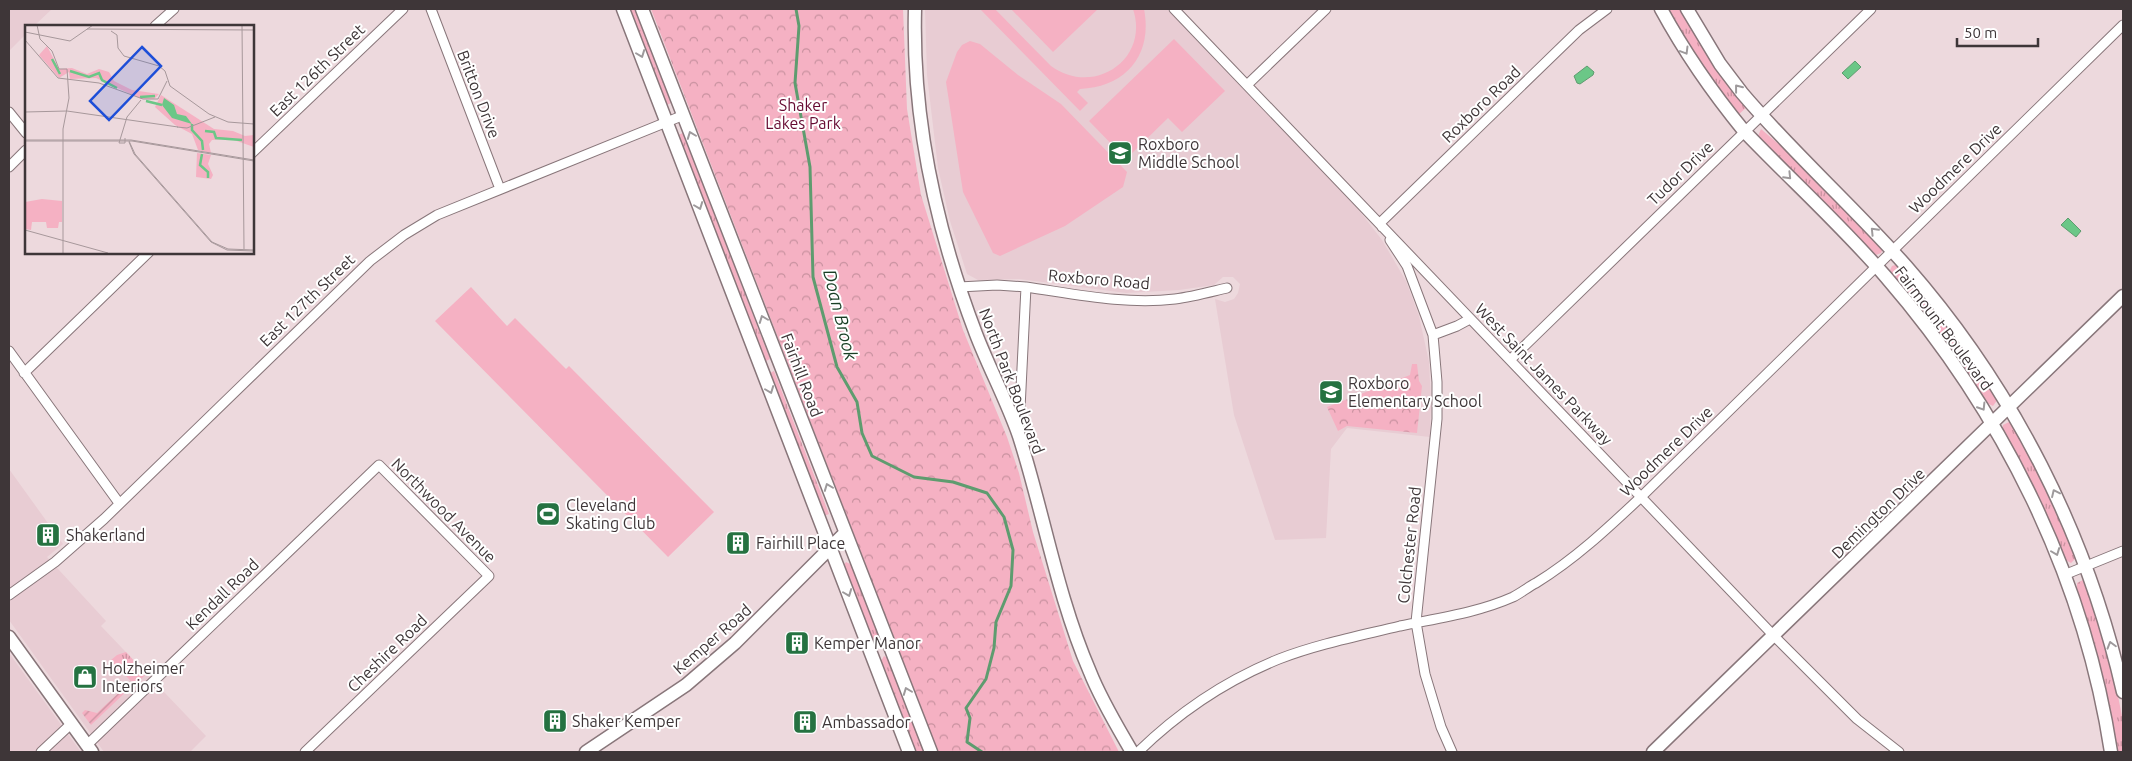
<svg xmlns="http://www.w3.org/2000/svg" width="2132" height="761" font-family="Ubuntu,sans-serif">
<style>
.built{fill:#e8ccd3}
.grass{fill:url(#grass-tufts)}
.park{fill:url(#park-crowns)}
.garden{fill:url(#garden-furrows)}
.pitch{fill:#f5b1c3}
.water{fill:#6bc787;stroke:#5e9c6f}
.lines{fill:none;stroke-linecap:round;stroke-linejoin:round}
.stream{stroke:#5e9c6f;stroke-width:3}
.street-casing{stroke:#88767a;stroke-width:11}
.secondary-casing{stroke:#88767a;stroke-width:15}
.street{stroke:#fff;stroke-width:9}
.secondary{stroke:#fff;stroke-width:12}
.oneway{stroke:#9e9a9c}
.labels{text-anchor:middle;stroke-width:4;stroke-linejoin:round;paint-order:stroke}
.street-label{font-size:16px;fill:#3e3638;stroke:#fff}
.park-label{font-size:16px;fill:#660a32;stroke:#fff}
.poi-label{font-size:16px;fill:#3e3638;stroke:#fff;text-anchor:start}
.water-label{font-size:18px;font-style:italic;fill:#193f25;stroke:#fff}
.inset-river{fill:none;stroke:#6bc787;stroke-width:2.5}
.inset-road{fill:none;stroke:#a7989b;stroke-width:1}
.view{fill:#1d4ed8;fill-opacity:0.15;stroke:#1d4ed8;stroke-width:2.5}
.inset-edge{fill:none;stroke:#3e3638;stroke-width:2.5}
</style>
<defs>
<pattern id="grass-tufts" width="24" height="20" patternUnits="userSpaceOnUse" patternTransform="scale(1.25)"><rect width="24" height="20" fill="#f5b1c3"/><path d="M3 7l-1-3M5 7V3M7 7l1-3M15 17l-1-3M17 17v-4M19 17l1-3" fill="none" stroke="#c8919f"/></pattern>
<pattern id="park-crowns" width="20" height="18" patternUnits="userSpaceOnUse" patternTransform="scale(1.25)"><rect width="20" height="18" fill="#f5b1c3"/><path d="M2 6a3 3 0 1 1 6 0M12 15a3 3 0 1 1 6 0" fill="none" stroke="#c8919f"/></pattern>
<pattern id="garden-furrows" width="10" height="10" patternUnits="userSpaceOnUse" patternTransform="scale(1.25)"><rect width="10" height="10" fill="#f5b1c3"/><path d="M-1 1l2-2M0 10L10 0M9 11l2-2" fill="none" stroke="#c8919f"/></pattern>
</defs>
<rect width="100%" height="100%" fill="#edd9dd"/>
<path class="built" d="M9,9h43l-18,17h-8v8l-17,17z
M925,9h242l191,200 24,31 24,41 13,35 10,46 2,40 -1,35 -83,-9 -16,21 -5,89 -51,2 -41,-125 -19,-116 10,3 9,-3 4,-6 2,-9 -7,-7h-10l-9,8 -35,5 -53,3 -107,-14 -41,1 -11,-6 -17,-53 -12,-53 -11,-93z
M9,469l54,75 -16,13 59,64 -5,5 105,110 -16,16h-86l-95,-132z
M9,653l72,99h-72z"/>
<path class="grass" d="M629,9h6l36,94 -4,2z
M1667,9h14l66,98 -9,8 -25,-31z
M1761,129l40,34 82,86 -2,4 -5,2 -91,-89 -27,-30z
M683,133l87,226 -4,2 -88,-226z
M1895,265l4,1 58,71 41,62 -5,7 -6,-3 -37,-54 -61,-77 3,-6z
M774,371l55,143 -5,2 -54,-143z
M2011,421l29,53 37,83 -6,6 -7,-4 -35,-80 -26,-49v-5z
M846,562l6,3 29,75 -5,4 -2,-2 -31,-76z
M2083,580l6,9 26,92 8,40v31h-6l-27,-119 -13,-40v-10z
M126,652l20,22 -11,11 -11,-11 -10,-3 -3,-11 6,-5z
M884,656l5,3 36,93h-9l-35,-91z"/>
<path class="park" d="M651,9h252l4,100 14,86 42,135 44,107 12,36 14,59 40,129 46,91h-181z
M1412,364h5l2,17 3,5 -5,47 -70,-7 -9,5 -11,-24 83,-32z"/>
<path class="garden" d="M127,685l3,3 -39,37 -9,-12 3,-3 12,3z"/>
<path class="pitch" d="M980,9h15l56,57c42,31 99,-6 82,-57h11c9,46 -18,78 -64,80l-3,3 11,11 -8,8z
M1011,9h87l-45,43z
M1174,39l51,52 -43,41 -14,-14 -42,41 -37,-38z
M970,41l10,3 38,31 43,29 66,68 -4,15 -58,39 -65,30 -7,-3 -30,-61 -17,-110 11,-30 5,-7z
M471,287l36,39 8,-8 51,51 3,-3 145,146 -46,45 -233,-236z"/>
<path class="water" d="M1855,61l6,6 -13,12 -6,-6z
M1587,66l7,6 -1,3 -13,9 -3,-1 -3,-7z
M2068,218l13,13 -5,6 -15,-12z"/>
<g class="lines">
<path class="stream" d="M796,9l3,17 -4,57 15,84 3,110 24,90 20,35 5,31 10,23 42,21 39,5 34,11 17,24 9,33 -2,36 -15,36 -2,26 -8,31 -20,29 4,10 -3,24 15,10"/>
<defs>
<path id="street" d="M431,9l69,180
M1174,9l600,627 83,83 42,33
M155,26l19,-17
M1248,84l78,-75
M9,112l17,21
M252,153l151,-144
M9,167l17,-17
M1382,227l-2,-4 199,-193 28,-21
M1390,240l17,26 26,69 4,47v37l-21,203 9,52 16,53 11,25
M959,287l38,-2 29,2 -7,142
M1026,287c49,7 100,18 149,12 17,-2 35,-7 52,-11
M1433,335l24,-9 13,-7
M9,351l110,152
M1510,360l361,-351
M24,373l125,-121
M2064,575l59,-24
M9,595l46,-33 49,-43 266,-258 34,-26 33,-20 247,-100
M87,745l292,-280 110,111 -184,176
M41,752l30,-28
M1138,752c40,-39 89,-72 141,-93 39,-15 80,-23 121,-33 38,-8 77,-13 113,-29 8,-4 15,-10 23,-14 39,-24 72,-55 105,-86l482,-472"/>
<path id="secondary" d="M623,9l286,743
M642,9l289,743
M915,9c-3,112 21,220 61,325 13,34 31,67 43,102 25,78 38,160 71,236 11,28 27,54 42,80
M1661,9c24,44 51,83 83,122 47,49 98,95 142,146 117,135 198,299 225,475
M1687,9l33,55 22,29c51,60 111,113 164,173 107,122 181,268 217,426
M9,637l83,115
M586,752l100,-67 49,-42 110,-110
M1653,752l470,-456"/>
</defs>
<use href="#street" class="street-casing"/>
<use href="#secondary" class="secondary-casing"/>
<use href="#street" class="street"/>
<use href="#secondary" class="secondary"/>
</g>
<defs><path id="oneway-chevron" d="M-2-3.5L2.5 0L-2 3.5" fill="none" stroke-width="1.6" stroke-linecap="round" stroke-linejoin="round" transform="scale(1.25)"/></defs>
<g class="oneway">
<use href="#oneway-chevron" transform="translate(1685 51) rotate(59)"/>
<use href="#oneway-chevron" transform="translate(641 54) rotate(69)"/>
<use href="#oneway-chevron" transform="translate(1738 88) rotate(-128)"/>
<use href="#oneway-chevron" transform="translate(691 135) rotate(-111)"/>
<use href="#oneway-chevron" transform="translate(1788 176) rotate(46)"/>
<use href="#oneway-chevron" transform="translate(699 206) rotate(69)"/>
<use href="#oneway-chevron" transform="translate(1874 231) rotate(-134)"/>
<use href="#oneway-chevron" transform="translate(763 319) rotate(-111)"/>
<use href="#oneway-chevron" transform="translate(770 390) rotate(69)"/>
<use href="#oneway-chevron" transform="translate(1982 407) rotate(58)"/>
<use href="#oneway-chevron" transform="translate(828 487) rotate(-111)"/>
<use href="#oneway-chevron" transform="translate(2055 493) rotate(-115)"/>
<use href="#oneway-chevron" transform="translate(2056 552) rotate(69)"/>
<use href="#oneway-chevron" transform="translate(848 593) rotate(69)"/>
<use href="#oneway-chevron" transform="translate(2111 645) rotate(-106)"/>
<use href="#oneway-chevron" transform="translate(907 691) rotate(-111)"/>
</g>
<defs>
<symbol id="school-square" viewBox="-11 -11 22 22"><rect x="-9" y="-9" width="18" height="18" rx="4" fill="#257241" stroke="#fff"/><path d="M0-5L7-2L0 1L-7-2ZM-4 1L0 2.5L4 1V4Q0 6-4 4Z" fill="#fff"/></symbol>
<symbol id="stadium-square" viewBox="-11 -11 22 22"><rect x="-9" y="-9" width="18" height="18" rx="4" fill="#257241" stroke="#fff"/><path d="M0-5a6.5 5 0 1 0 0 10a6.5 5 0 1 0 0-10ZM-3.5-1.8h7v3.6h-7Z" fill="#fff"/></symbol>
<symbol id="building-square" viewBox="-11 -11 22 22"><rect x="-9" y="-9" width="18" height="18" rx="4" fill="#257241" stroke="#fff"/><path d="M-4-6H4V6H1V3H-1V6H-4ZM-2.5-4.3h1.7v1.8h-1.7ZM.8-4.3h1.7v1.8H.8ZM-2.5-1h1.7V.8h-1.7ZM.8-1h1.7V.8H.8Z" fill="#fff"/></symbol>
<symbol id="shop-square" viewBox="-11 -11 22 22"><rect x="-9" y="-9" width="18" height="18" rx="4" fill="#257241" stroke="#fff"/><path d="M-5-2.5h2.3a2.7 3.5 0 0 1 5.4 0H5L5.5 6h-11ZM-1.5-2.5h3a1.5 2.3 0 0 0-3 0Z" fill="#fff"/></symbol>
</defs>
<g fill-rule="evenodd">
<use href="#school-square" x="1106" y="139" width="28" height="28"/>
<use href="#school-square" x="1317" y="378" width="28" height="28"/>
<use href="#stadium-square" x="534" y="500" width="28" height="28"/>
<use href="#building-square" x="34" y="521" width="28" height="28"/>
<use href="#building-square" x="724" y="529" width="28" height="28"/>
<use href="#building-square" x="783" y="629" width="28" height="28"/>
<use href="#shop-square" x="71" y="663" width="28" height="28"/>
<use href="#building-square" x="541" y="707" width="28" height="28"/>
<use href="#building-square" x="791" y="708" width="28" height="28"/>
</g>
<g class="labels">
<g class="street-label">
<text transform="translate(317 70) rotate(-44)" y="6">East 126th Street</text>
<text transform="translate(479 94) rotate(69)" y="6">Britton Drive</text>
<text transform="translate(1481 104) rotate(-44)" y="6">Roxboro Road</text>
<text transform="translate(1955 168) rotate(-44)" y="6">Woodmere Drive</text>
<text transform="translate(1680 173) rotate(-44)" y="6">Tudor Drive</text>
<text transform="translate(1099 279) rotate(5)" y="6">Roxboro Road</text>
<text transform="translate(307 300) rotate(-44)" y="6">East 127th Street</text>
<text transform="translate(1944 328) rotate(53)" y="6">Fairmount Boulevard</text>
<text transform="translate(1544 374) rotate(46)" y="6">West Saint James Parkway</text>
<text transform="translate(802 375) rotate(69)" y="6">Fairhill Road</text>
<text transform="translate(1012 381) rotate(69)" y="6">North Park Boulevard</text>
<text transform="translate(1666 451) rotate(-44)" y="6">Woodmere Drive</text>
<text transform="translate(444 510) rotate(45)" y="6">Northwood Avenue</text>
<text transform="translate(1878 513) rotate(-44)" y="6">Demington Drive</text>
<text transform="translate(1409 545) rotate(-84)" y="6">Colchester Road</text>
<text transform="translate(222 594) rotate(-44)" y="6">Kendall Road</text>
<text transform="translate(712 639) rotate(-41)" y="6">Kemper Road</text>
<text transform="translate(387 653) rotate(-44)" y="6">Cheshire Road</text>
</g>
<g class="park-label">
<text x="803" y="111">Shaker<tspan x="803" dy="18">Lakes Park</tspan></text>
</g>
<g class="poi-label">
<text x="1138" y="150">Roxboro<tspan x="1138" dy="18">Middle School</tspan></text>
<text x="1348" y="389">Roxboro<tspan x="1348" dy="18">Elementary School</tspan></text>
<text x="566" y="511">Cleveland<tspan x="566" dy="18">Skating Club</tspan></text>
<text x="66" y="541">Shakerland</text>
<text x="756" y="549">Fairhill Place</text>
<text x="814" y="649">Kemper Manor</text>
<text x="102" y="674">Holzheimer<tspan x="102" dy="18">Interiors</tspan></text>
<text x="572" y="727">Shaker Kemper</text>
<text x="822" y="728">Ambassador</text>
</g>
<g class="water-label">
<text transform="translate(840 315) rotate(76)" y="6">Doan Brook</text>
</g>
</g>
<g transform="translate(25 25)">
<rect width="229" height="229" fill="#edd9dd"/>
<path d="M22,21l12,23 13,-1 15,6 12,-5 10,3 5,9 18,9 27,4 -5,5h-13l-45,-21 -26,1 -1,-7 -10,6 -20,-23zM136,70l53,34 19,2 12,5 9,-1v12l-23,-8 -19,1 -3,4 2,9 -13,-3 -6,-16 -17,-9 -20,-18zM172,128l14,2 -3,9 5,11 -2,4 -15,-2zM17,174l20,2v21h-3l-1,6h-11l-1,-6h-14l-1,8 -6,-1v-27z" fill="#f5b1c3"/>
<path d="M139,73l10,7 3,9 9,2 6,8 -20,-6 -10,-13z" fill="#6bc787"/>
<path class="inset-river" d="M27,34l8,15M45,46l19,6 10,-4 3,7 15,8M115,72l15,-1M121,76l16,4M167,99v6l10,11 1,9M180,106l9,1 2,6 26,2M177,129l-2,11 8,7v6"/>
<path class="inset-road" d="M12,0l3,14 12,12 7,18h8M217,0l2,224M62,4l167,1M86,6l6,4 1,13 6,8 35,10 6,5 5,15 39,28 19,8 26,2M0,7l45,9 23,-16M0,15l33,38 41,5 44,16h15l9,-18M0,87l42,-1 111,16M152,102l10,1 28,-11M100,113v5h-6l8,-26 14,-17M0,115h106l123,20M0,116h107l122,20M104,116l6,13 77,88 16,7 26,1M104,117l5,12 77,88 16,8 27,1M0,205l83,23M38,228v-124l6,-31 -2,-29"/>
<path class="view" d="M117,22l19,19 -52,54 -19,-19z"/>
<rect width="229" height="229" class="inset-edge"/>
</g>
<rect width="2132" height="761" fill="none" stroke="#3e3638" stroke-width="20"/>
<path d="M1957 38v8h81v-8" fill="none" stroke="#3e3638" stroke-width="2.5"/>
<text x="1964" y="38" font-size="15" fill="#3e3638" stroke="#ffffff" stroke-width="4" paint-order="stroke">50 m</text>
</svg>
